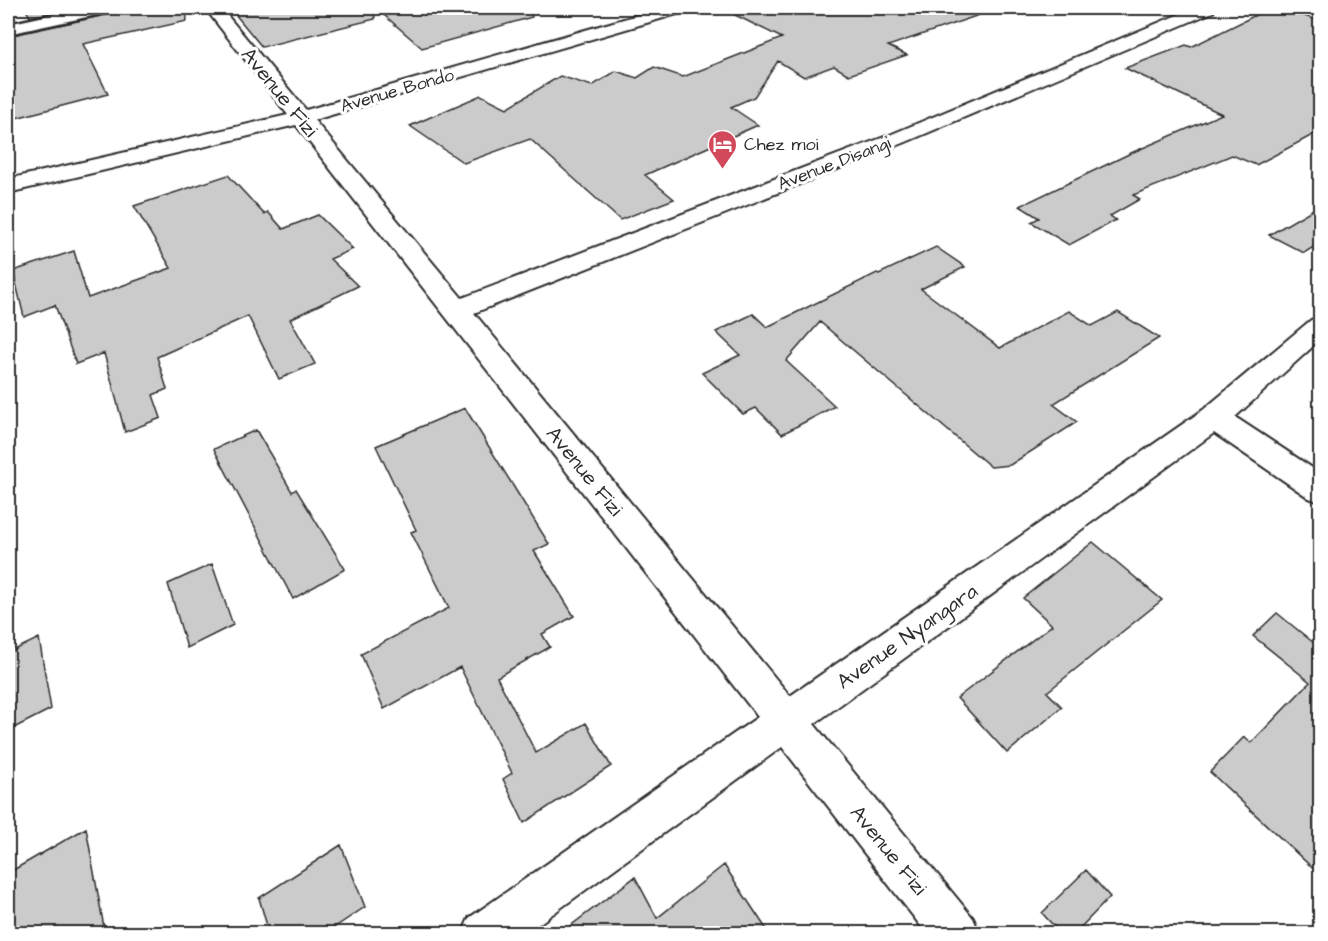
<svg xmlns="http://www.w3.org/2000/svg" width="1328" height="941" font-family="'Architects Daughter',sans-serif">
<style>
.building{fill:#cbcbcb;stroke:#2b2b2b;stroke-width:1.5}
.lines{fill:none;stroke-linecap:round;stroke-linejoin:round}
.minor-casing{stroke:#2b2b2b;stroke-width:4}
.tertiary-casing{stroke:#2b2b2b;stroke-width:5}
.minor{fill:#fff;fill-rule:evenodd}
.tertiary{fill:#fff;fill-rule:evenodd}
.labels{text-anchor:middle;stroke-width:6;stroke-linejoin:round;paint-order:stroke}
.far-street-label{font-size:18px;fill:#2b2b2b;stroke:#fff}
.far-poi-label{font-size:18px;fill:#2b2b2b;stroke:#fff;text-anchor:start}
.street-label{font-size:21px;fill:#2b2b2b;stroke:#fff}
</style>
<rect width="100%" height="100%" fill="#fff"/>
<filter id="ink" filterUnits="userSpaceOnUse"><feTurbulence type="fractalNoise" baseFrequency=".0167" numOctaves="2"/><feDisplacementMap in="SourceGraphic" scale="12" xChannelSelector="R" yChannelSelector="G"/><feConvolveMatrix kernelMatrix="1 2 1 2 8 2 1 2 1" color-interpolation-filters="sRGB"/></filter>
<g filter="url(#ink)">
<path class="building" d="M25,8h49l-44,9z
M115,8h71l1,13 -104,23 25,50 -100,26v-84l102,-22z
M230,8h144l1,11 -113,28z
M376,8h154l2,9 -110,31z
M721,8h263l1,5 -97,33 19,9 -58,20 -15,-9 -30,11 -26,-16 -24,36 -23,10 27,18 -113,50 29,24 -54,21 -90,-81 -66,24 -54,-37 71,-31 26,13 53,-32 32,10 24,-15 21,7 17,-11 29,10 99,-39z
M1270,8h10l40,13v110l-64,34 -24,-10 -99,40 7,4 -30,17 6,4 -47,25 -38,-23 8,-4 -19,-12 111,-53 91,-39 -97,-46 61,-23 5,2z
M228,175l36,39 4,-2 15,17 35,-14 35,34 -23,10 28,27 -68,33 25,45 -36,15 -31,-63 -91,41 10,32 -14,6 8,23 -36,14 -21,-79 -28,11 -21,-59 -31,12 -11,-46 61,-20 14,47 83,-30 -37,-62z
M1320,205v38l-16,10 -35,-18z
M936,247l29,20 -44,22 79,59 69,-37 23,15 26,-14 41,26 -106,66 24,18 -67,43 -19,2 -171,-145 -34,39 49,45 -53,28 -26,-26 -13,6 -41,-41 38,-18 -24,-23 37,-18 14,13 110,-54 2,1z
M465,408l84,136 -15,7 40,65 -32,18 8,13 -53,30 39,76 50,-30 25,43 -87,57 -21,-44 9,-6 -52,-106 -76,42 -23,-55 88,-46 -38,-76 5,-2 -40,-84z
M256,430l36,62 4,-3 49,80 -52,30 -79,-150z
M1093,542l69,58 -115,92 15,15 -55,46 -50,-55 95,-73 -29,-27z
M212,564l21,61 -46,23 -19,-64z
M1277,613l43,35v227l-110,-103 34,-35 7,6 59,-61 -57,-46z
M39,638l12,71 -43,22v-78z
M86,828l19,105h-97v-60z
M341,845l24,62 -39,26h-57l-10,-35z
M724,865l45,68h-208l74,-56 22,41z
M1086,870l24,27 -35,36h-15l-18,-20z"/>
<g class="lines">
<defs>
<path id="minor" d="M205,8h16l85,102 356,-102h24l-2,4 -370,108 148,178 430,-164 302,-126h21l-2,4 -307,130 -432,171 316,383 413,-286 108,-90 9,-3v23l-85,77 85,56v29l-11,-4 -95,-65 -400,291 159,194 7,16h-53l-145,-187 -257,187h-63l7,-16 289,-201 -462,-592 -288,68v-14l280,-64z"/>
<path id="tertiary" d="M82,8h31l-3,4 -102,22v-10z"/>
</defs>
<use href="#minor" class="minor-casing"/>
<use href="#tertiary" class="tertiary-casing"/>
<use href="#minor" class="minor"/>
<use href="#tertiary" class="tertiary"/>
</g>
</g>
<defs>
<symbol id="hotel-pin" viewBox="-11 -11 22 30"><path d="M0 17L-7.5 6A9.5 9.5 0 1 1 7.5 6Z" fill="#d1495b" stroke="#fff"/><path d="M-6-4.5h1.5V1H6V5H4.5V3h-9V5H-6ZM-4 0a1.8 1.8 0 1 1 3.6 0ZM.5 0V-2.5h3Q6-2.5 6 0Z" fill="#fff"/></symbol>
</defs>
<g fill-rule="evenodd">
<use href="#hotel-pin" x="706" y="128" width="33" height="45"/>
</g>
<g class="labels">
<g class="far-street-label">
<text transform="translate(397 90) rotate(-16)" y="6">Avenue Bondo</text>
<text transform="translate(834 163) rotate(-21)" y="6">Avenue Disangi</text>
</g>
<g class="far-poi-label">
<text x="744" y="150">Chez moi</text>
</g>
<g class="street-label">
<text transform="translate(280 92) rotate(51)" y="7">Avenue Fizi</text>
<text transform="translate(585 471) rotate(51)" y="7">Avenue Fizi</text>
<text transform="translate(907 636) rotate(-35)" y="7">Avenue Nyangara</text>
<text transform="translate(889 850) rotate(51)" y="7">Avenue Fizi</text>
</g>
</g>
<rect width="1328" height="941" fill="none" stroke="#fff" stroke-width="30"/>
<rect x="15" y="15" width="1298" height="911" fill="none" stroke="#2b2b2b" stroke-width="2" filter="url(#ink)"/>
</svg>
